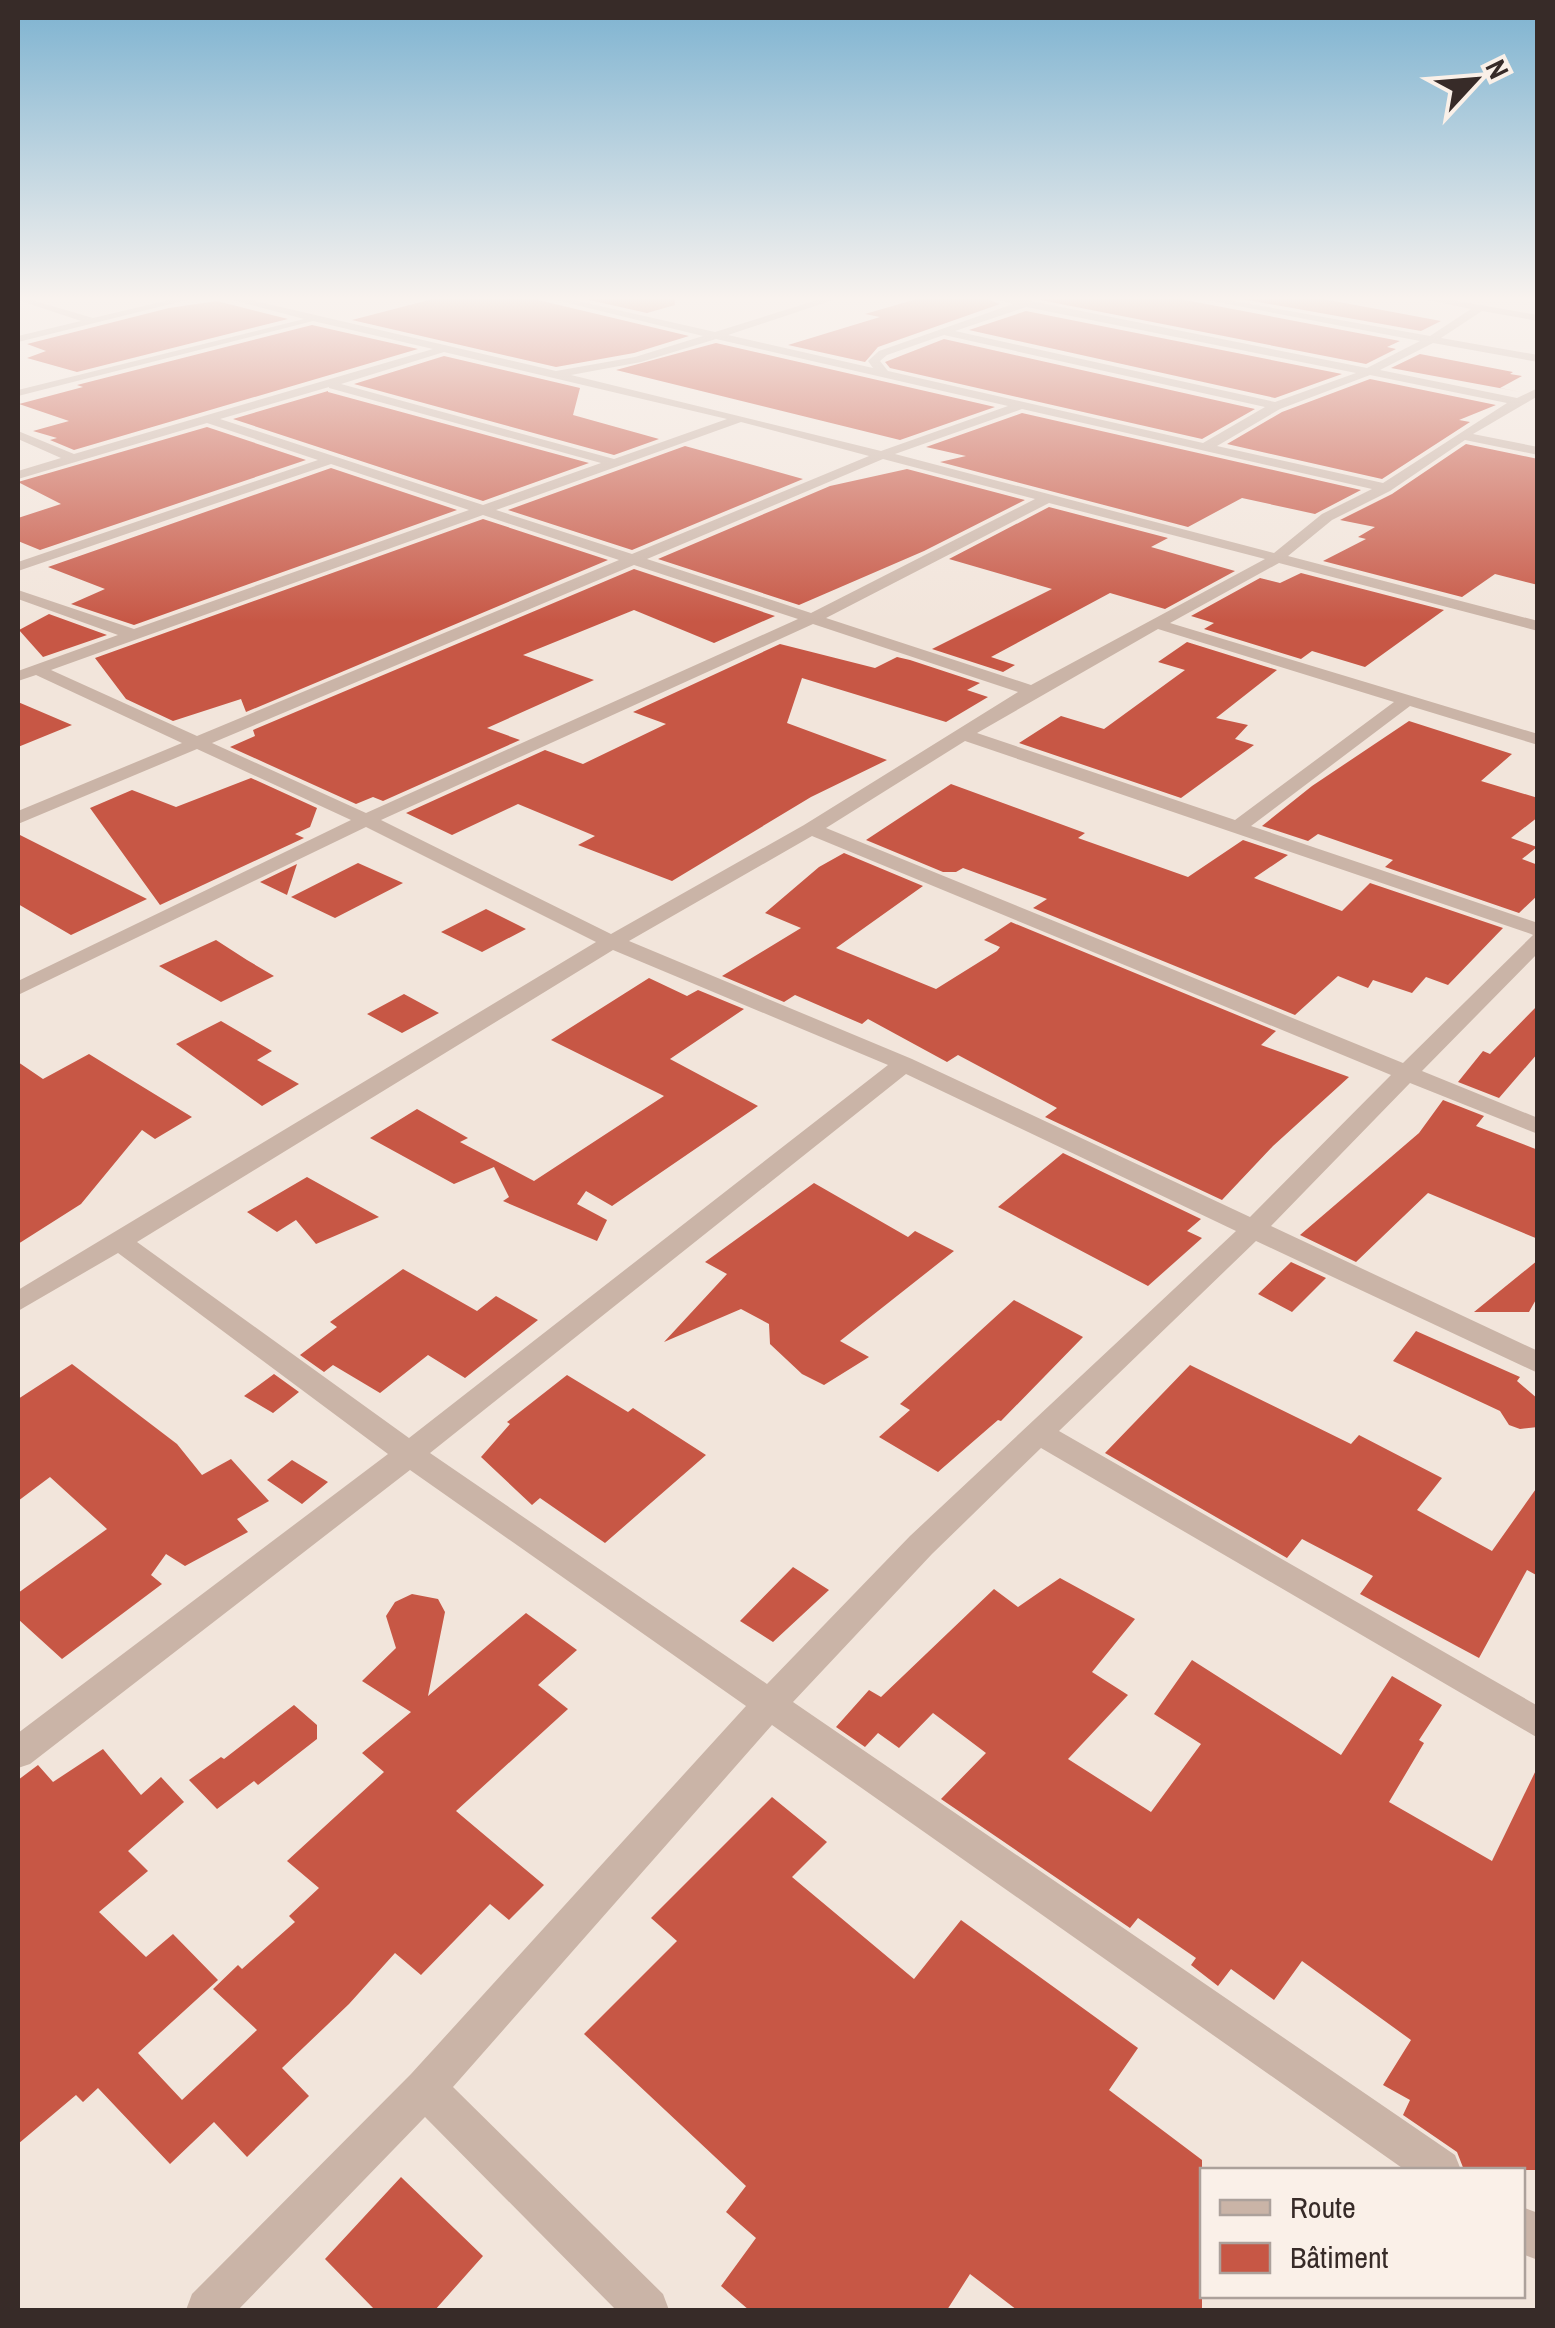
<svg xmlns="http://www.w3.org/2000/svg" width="1555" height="2328" font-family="'Archivo Narrow',sans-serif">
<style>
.building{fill:#c75745}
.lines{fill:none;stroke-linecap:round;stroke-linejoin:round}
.minor{fill:#cab4a7;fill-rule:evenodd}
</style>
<rect width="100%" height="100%" fill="#f2e5db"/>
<path class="building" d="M444,296h91l3,4 151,36 -55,17 -78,14 -204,-47z
M571,296h103l1,9 -28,8z
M927,296h52l21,8 -122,43 -13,15 -77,-17 92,-28 -15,-3z
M1020,296h162l3,4 215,41 -13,6 9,2 -30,15z
M1225,296h82l134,25 -20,10z
M217,301l71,18 -211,53 -50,-14 19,-7 -19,-7 142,-36z
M1026,311l316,63 -67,24 -306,-68z
M312,325l106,24 -344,101 -24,-10 7,-2 -24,-7 36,-10 -50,-17 64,-17 -6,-2z
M944,339l311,70 -53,30 -312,-71 -5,-6z
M716,343l279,64 -95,33 -284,-70z
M1420,354l93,18 -3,2 12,2 -22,12 21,4 -130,-24z
M444,356l136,32 -7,27 86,24 -45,16 -260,-71z
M1370,379l126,26 -37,15 11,2 -88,57 -155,-35 55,-32z
M328,391v1l261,71 -106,38 -250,-82z
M1022,413l339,77 -46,24 -73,-16 -54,29 -248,-65 26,-6 -40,-9z
M207,427l99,33 -266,90 -22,-9v-23l43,-14 -43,-22z
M1466,444l72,15v126l-43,-11 -33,23 -139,-36 43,-22 -8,-2 17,-10 -35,-7 52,-26z
M685,446l118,33 -171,71 -124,-40z
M331,468l126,42 -323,115 -63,-21 34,-15 -57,-22z
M907,469l118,31 -101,51 -125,54 -141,-46 172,-73z
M1049,507l119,31 -17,9 84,24 -70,38 -55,-16 -119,64 24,8 -12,7 -71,-23 120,-60 -103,-30z
M483,519l125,41 -362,152 -5,-13 -68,22 -47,-22 -31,-41z
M634,569l141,47 -61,27 -80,-33 -111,45 71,25 -107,48 33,12 -137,61 -10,-4 -17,7 -126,-57 25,-11 -2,-6z
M1301,573l143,37 -79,57 -53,-16 -11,8 -97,-30 10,-6 -23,-7 69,-38 20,5z
M49,614l58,21 -64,22 -24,-27z
M1187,642l90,28 -61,48 32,7 -13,14 19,6 -73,53 -162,-55 42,-27 43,13 81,-59 -27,-8z
M780,644l95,24 22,-11 13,3 70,23 -13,7 21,7 -42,25 -144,-44 -15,45 100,37 -76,37 -139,84 -94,-36 17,-9 -77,-32 -66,31 -46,-22 139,-63 38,14 83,-40 -33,-12z
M18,702l54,23 -54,22z
M1409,721l103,33 -31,27 57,17v19l-27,21 26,9 -15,12 16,6v30l-19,18 -134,-46 8,-7 -75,-26 -10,7 -46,-15 50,-40z
M251,778l66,30 -7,19 -15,7 9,4 -144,67 -70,-97 42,-18 44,17z
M951,784l134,49 -7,5 110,39 55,-37 45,15 -34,23 88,33 28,-28 133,45 -55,57 -22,-8 -14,16 -39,-13 -5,8 -30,-12 -43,39 -262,-107 14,-9 -84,-31 -7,4h-13l-77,-32z
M18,834l129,65 -76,36 -53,-31z
M844,853l79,33 -87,62 100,41 61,-38 3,-4 -16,-7 27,-18 265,109 -15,14 88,32 -76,69 -51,54 -177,-83 12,-9 -99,-53 -11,7 -79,-43 -6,5 -67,-29 -11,7 -62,-26 79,-48 -36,-15 54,-46z
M358,863l45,20 -68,35 -44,-21z
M297,864l-10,31 -27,-13z
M486,909l40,20 -44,23 -41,-20z
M216,940l31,20 27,16 -53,26 -62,-36z
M649,978l38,18 11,-6 46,19 -74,50 88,47 -146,100 -26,-15 -9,13 30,16 -10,21 -94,-40 6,-4 -15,-30 -40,17 -84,-46 47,-29 51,29 -8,4 74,39 130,-85 -113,-56z
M404,994l35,19 -37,20 -35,-19z
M1538,1005v48l-39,45 -41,-16 25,-31 7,3z
M221,1021l51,30 -15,9 42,24 -37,22 -86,-62z
M89,1054l103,63 -37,22 -13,-9 -61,74 -63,40v-182l25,17z
M1443,1100l41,16 -8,10 62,24v89l-110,-46 -72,69 -56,-27 119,-102z
M1063,1153l138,66 -14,12 15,7 -54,48 -150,-79z
M307,1177l72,40 -63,27 -20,-24 -19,12 -30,-20z
M814,1183l94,54 7,-6 39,20 -114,90 29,16 -45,28 -22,-11 -32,-30 -1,-20 -28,-15 -77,33 63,-68 -22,-12z
M1538,1260v36l-9,16h-55z
M1291,1262l35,16 -34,34 -34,-18z
M403,1269l74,42 19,-15 42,24 -73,58 -37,-23 -48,38 -47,-28 -9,7 -24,-17 37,-28 -7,-5z
M1014,1300l69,37 -82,84 -3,-1 -60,52 -59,-35 31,-27 -10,-6z
M1416,1331l104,46 -3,4 21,18v28l-18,2 -11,-4 -9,-14 -107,-50z
M72,1364l105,80 25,31 29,-16 38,42 -32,18 11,13 -63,34 -19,-12 -15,21 11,9 -100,75 -44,-40v-26l89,-64 -57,-52 -32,24v-102z
M1190,1365l161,79 8,-9 83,43 -25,32 75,41 46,-65v90l-11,-6 -48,88 -119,-64 13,-18 -71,-37 -15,19 -182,-105z
M274,1374l25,18 -26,21 -29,-17z
M567,1375l61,37 5,-4 73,47 -101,88 -65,-45 -8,7 -51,-48 29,-33 -3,-2z
M292,1460l36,22 -26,22 -35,-24z
M793,1567l36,23 -56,52 -33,-21z
M1060,1578l75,41 -43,53 36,23 -60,64 83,53 50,-68 -47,-30 38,-54 149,95 51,-79 50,29 -23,35 5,3 -35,59 103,59 46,-95v404h-74l-7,-18 -54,-37 7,-15 -27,-15 28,-45 -109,-79 -28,39 -43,-31 -13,17 -27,-21 5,-7 -58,-40 -8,10 -189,-129 45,-46 -53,-40 -34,35 -21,-15 -13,14 -29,-20 33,-37 12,7 113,-108 24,18z
M412,1594l26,5 7,13 -17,84 98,-83 51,37 -39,35 30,24 -112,102 88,74 -35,35 -19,-16 -69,71 -26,-22 -46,51 -67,64 27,28 -62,61 -33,-35 -44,42 -72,-76 -15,14 -7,-7 -58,49v-364l20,-15 15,17 50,-33 38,46 20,-18 23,25 -56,49 20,20 -49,41 47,45 27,-23 45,46 -80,73 44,47 75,-70 -44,-41 25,-24 4,4 53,-47 -6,-6 30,-28 -32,-27 97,-89 -22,-19 49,-41 -49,-31 34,-33 -10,-32 9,-14z
M294,1705l23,20v14l-59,46 -4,-4 -37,28 -28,-29 32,-23 3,2z
M772,1797l55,45 -35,35 122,102 47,-59 177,128 -29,42 93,70v150h-185l-47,-36 -23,36h-198l-28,-24 35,-48 -30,-26 20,-26 -162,-152 93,-93 -26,-23z
M401,2177l82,79 -48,54h-60l-50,-51z"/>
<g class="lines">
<path class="minor" d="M18,296l75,22 93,-22h17l-185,46v-6l63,-15 -63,-21z
M217,296h17l322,75 79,-14 68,-21 -164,-40h17l159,36 115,-36h15l-117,39 145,33 -5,-7 11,-10 134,-47 -30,-8 43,4 341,68 53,-27 -234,-45h20l224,40 41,-27 -63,-13h21l109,19v6l-56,-10 -41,27 97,17v7l-105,-19 -53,27 137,28 21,-10v8l-65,38 65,13v8l-73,-15 -75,51 -58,29 -44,36 250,65v10l-259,-68 -109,60 368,111v11l-128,-39 -159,120 287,97v30l-116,118 116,47v16l-128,-51 -139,143 267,125v22l-282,-132 -197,190 479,275v32l-497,-290 -109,106 -139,148 662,453 6,15h-56l-633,-445 -319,362 210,207 6,16h-53l-191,-193 -187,193h-52l6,-16 219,-220 335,-368 -336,-236 -380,294 -12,4v-35l370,-279 -270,-201 -100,58v-21l578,-348 -230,-115 -348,168v-14l333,-161 -154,-71 -179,75v-13l164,-68 -146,-68 -18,6v-10l100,-36 -100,-36v-9l116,39 335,-119 -138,-46 -313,107v-9l300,-102 -111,-37 -189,56v-8l43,-13 -43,-19v-8l56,23 359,-105 -120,-28 -295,75v-6l286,-71zM1026,307l330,66 -81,29 -320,-71zM944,335l321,72 -62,36 -315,-72 -8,-10 7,-6zM716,339l292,67 -127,45 -310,-76 70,-13zM444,352l283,67 -113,40 -273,-75zM1370,375l137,28 -124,80 -166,-37 63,-37zM329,387v1l272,75 -118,42 -263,-86zM1022,409l350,80 -50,25 -48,39 -379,-99zM741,422l128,34 -237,98 -136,-44zM883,459l152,40 -224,114 -164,-54zM1049,503l216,56 -234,126 -205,-67zM483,515l136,45 -422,176 -146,-66zM634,565l164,54 -432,194 -154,-70zM813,624l205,68 -214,133 -193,109 -230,-114zM1158,629l236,73 -159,118 -258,-87zM965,741l566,193 2,1 -130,128 -577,-235zM812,836l579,239 -141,142 -338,-158 -283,-118zM613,950l275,115 -479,373 -272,-196zM906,1074l330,157 -326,305 -143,148 -337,-231z
M1522,2207l16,6v47l-16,-6z"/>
</g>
<linearGradient id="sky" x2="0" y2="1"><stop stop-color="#7cb2d0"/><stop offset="0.48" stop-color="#f9f3ef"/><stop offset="1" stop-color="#f9f3ef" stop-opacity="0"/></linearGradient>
<rect width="1555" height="622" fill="url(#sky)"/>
<rect width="1555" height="2328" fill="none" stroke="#372b28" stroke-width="40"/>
<rect x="1200" y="2168" width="325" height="130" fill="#faf0e8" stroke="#aca19b" stroke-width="2.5"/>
<rect x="1220" y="2200" width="50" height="15" fill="#cab4a7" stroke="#aca19b" stroke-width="2.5"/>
<text x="1290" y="2218" font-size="30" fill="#372b28">Route</text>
<rect x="1220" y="2243" width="50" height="30" fill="#c75745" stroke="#aca19b" stroke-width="2.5"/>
<text x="1290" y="2268" font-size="30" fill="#372b28">Bâtiment</text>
<g transform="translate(1475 80) rotate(64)" stroke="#faf0e8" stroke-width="8" paint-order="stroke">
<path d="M0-8L18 38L0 25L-18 38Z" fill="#372b28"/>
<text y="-15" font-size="28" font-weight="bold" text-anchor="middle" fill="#372b28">N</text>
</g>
</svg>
